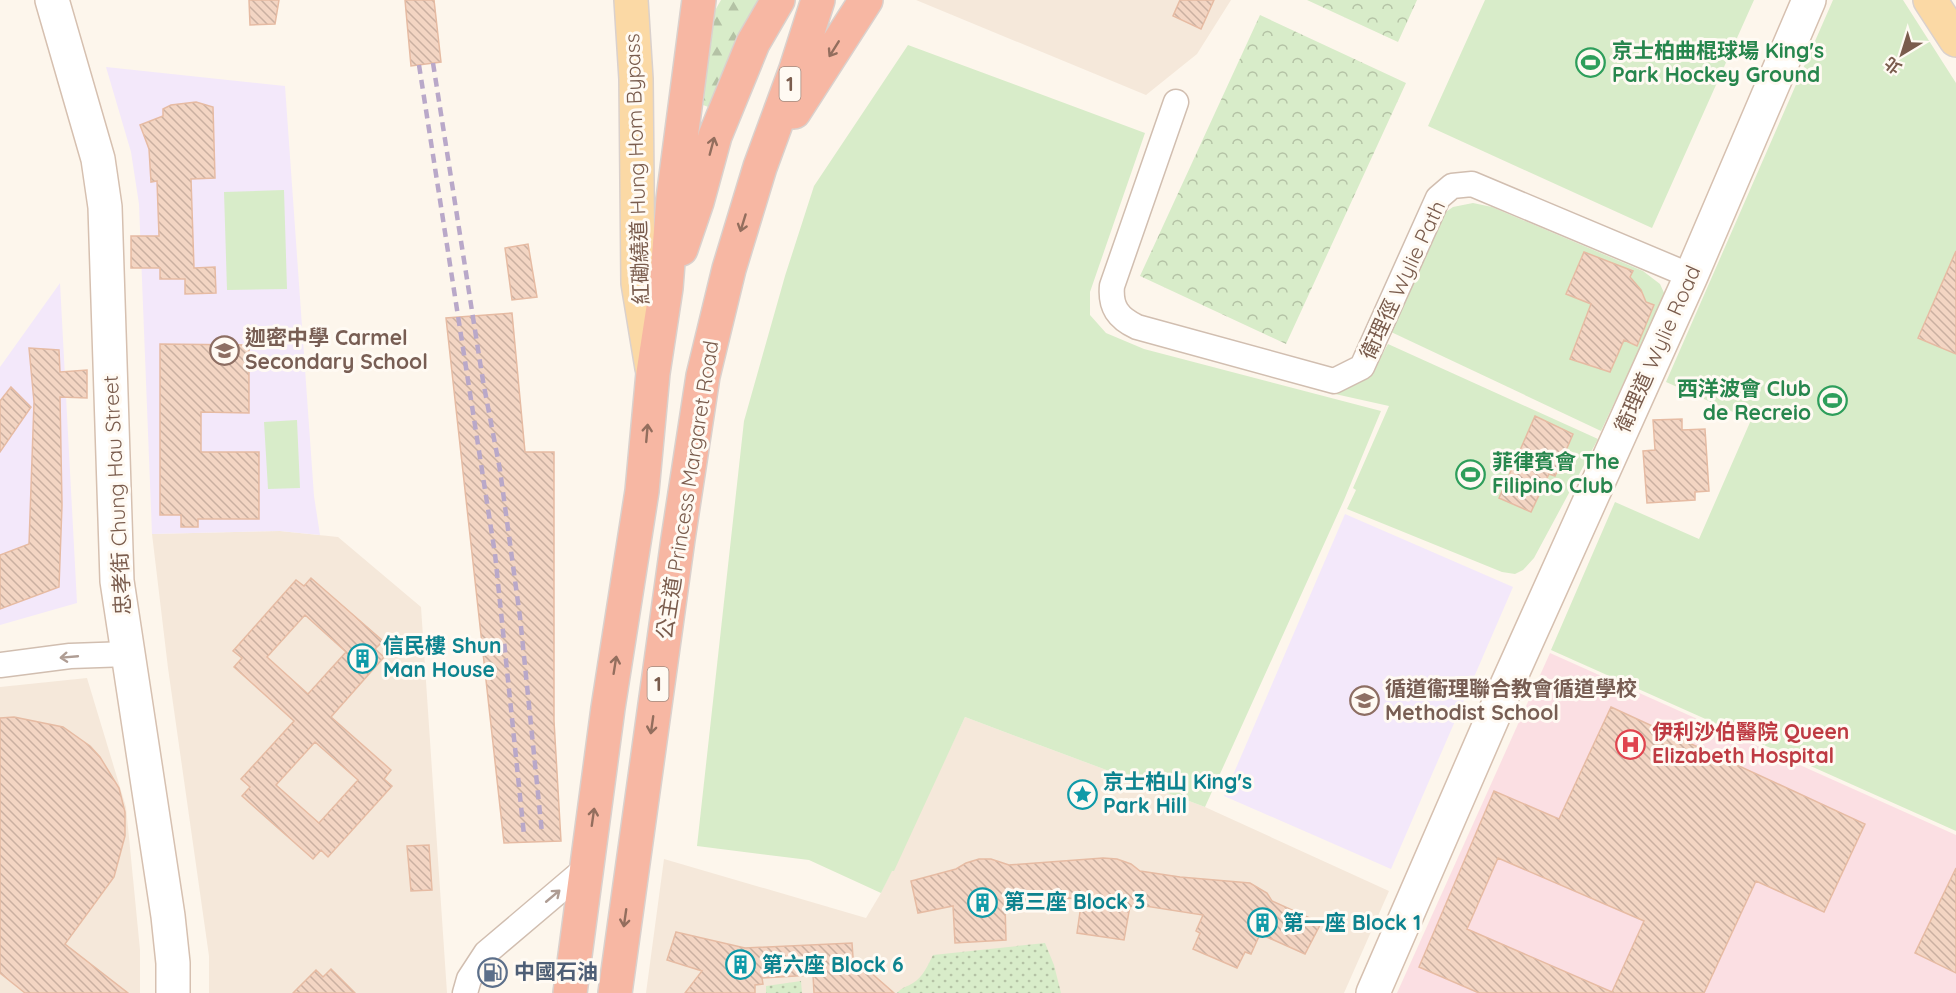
<svg xmlns="http://www.w3.org/2000/svg" width="1956" height="993" font-family="Quicksand,'Noto Sans TC',sans-serif">
<style>
.residential{fill:#f5e8da}
.education{fill:#f3e8fa}
.medical{fill:#fbdfe3}
.grass{fill:url(#grass-dots)}
.forest{fill:url(#forest-firs)}
.park{fill:url(#park-crowns)}
.pitch{fill:#d8ecc9}
.building{fill:url(#building-back-hatch);stroke:#e6bba3;stroke-width:1.5;fill-rule:evenodd}
.lines{fill:none;stroke-linecap:round;stroke-linejoin:round}
.street-casing{stroke:#d1beb0;stroke-width:27}
.secondary-casing{stroke:#d6c0b0;stroke-width:36}
.primary-casing{stroke:#dad1cd;stroke-width:36}
.highway-casing{stroke:#dad1cd;stroke-width:36}
.street{stroke:#fff;stroke-width:24}
.secondary{stroke:#fff;stroke-width:33}
.primary{stroke:#fbd9a5;stroke-width:33}
.highway{stroke:#f7b7a3;stroke-width:33}
.rail{stroke:#b9a8c9;stroke-width:4.5;stroke-dasharray:9 6;stroke-linecap:butt}
.oneway{stroke:#936e5e}
.oneway2{stroke:#af9d94}
.labels{text-anchor:middle;stroke-width:6;stroke-linejoin:round;paint-order:stroke}
.shield{fill:#fffaf3;stroke:#a28b7f;stroke-width:1.5}
.shield-label{font-size:20px;font-weight:bold;fill:#7a5c4d}
.leisure-label{font-size:21px;font-weight:bold;fill:#27864d;stroke:#fffaf3;text-anchor:start}
.street-label{font-size:21px;fill:#7a5c4d;stroke:#fffaf3}
.education-label{font-size:21px;font-weight:bold;fill:#785e54;stroke:#fffaf3;text-anchor:start}
.culture-label{font-size:21px;font-weight:bold;fill:#0d838f;stroke:#fffaf3;text-anchor:start}
.health-label{font-size:21px;font-weight:bold;fill:#be3a42;stroke:#fffaf3;text-anchor:start}
.service-label{font-size:21px;font-weight:bold;fill:#4e5e75;stroke:#fffaf3;text-anchor:start}
</style>
<defs>
<pattern id="grass-dots" width="8" height="8" patternUnits="userSpaceOnUse" patternTransform="scale(1.5)"><rect width="8" height="8" fill="#d8ecc9"/><path d="M2 2h.1M6 6h.1" fill="none" stroke="#b4c2a5" stroke-width="1.8" stroke-linecap="round"/></pattern>
<pattern id="forest-firs" width="22" height="20" patternUnits="userSpaceOnUse" patternTransform="scale(1.5)"><rect width="22" height="20" fill="#d8ecc9"/><path d="M5 1l3.5 6h-7zM16 11l3.5 6h-7z" fill="#b4c2a5"/></pattern>
<pattern id="park-crowns" width="20" height="18" patternUnits="userSpaceOnUse" patternTransform="scale(1.5)"><rect width="20" height="18" fill="#d8ecc9"/><path d="M2 6a3 3 0 1 1 6 0M12 15a3 3 0 1 1 6 0" fill="none" stroke="#b4c2a5"/></pattern>
<pattern id="building-back-hatch" width="6" height="6" patternUnits="userSpaceOnUse" patternTransform="scale(1.5)"><rect width="6" height="6" fill="#f3d5c3"/><path d="M-1 5l2 2M0 0l6 6M5-1l2 2" fill="none" stroke="#cab0a1"/></pattern>
</defs>
<rect width="100%" height="100%" fill="#fdf6ec"/>
<path class="residential" d="M916,0h315l-34,54 -51,41z
M280,531l58,6 83,70 26,386h-238v-37l-41,-288 -16,-134z
M87,678l39,129 14,143v43h-140v-306z
M965,717l240,90 184,84 -45,102h-698l18,-134 202,59 15,-25z"/>
<path class="education" d="M106,67l179,19 29,410 6,39 -40,-4 -128,3 -13,-330 -8,-52z
M60,283l17,320 -77,22v-258z
M1345,514l168,73 -122,282 -167,-73z"/>
<path class="medical" d="M1550,653l406,182v158h-559z"/>
<path class="grass" d="M1045,943l9,22 7,28h-164c5,-6 10,-6 16,-10 10,-6 15,-18 20,-28z
M801,981l1,12h-36v-7z"/>
<path class="forest" d="M721,0h40l-50,108 -8,-3 10,-91z"/>
<path class="park" d="M1307,0h110l-19,42z
M1260,15l146,68 -120,261 -146,-68z"/>
<path class="pitch" d="M1485,0h269l-102,228 -224,-102z
M1833,0h70l53,83v748l-405,-181 64,-148 84,37 52,-119 -85,-38z
M908,45l237,88 -55,159v23l16,18 38,16 237,62 -37,89 -139,307 -240,-90 -71,154h-2l-11,22 -72,-33 -112,-14 47,-425 41,-145 29,-90z
M284,190l3,99 -60,1 -3,-98z
M1473,203l19,4 151,64 17,13 5,11 -64,136 -212,-100 51,-115 13,-9z
M1388,344l210,95 -64,119 -11,12 -8,4 -13,-2 -155,-63 9,-19 -3,-2 36,-82 -72,-16c46,-3 49,-7 71,-46z
M297,420l3,68 -32,1 -4,-67z"/>
<path class="building" d="M249,0h30l-4,24 -25,1z
M405,0h29l7,62 -30,4z
M1180,0h34l-13,29 -28,-13z
M196,102l17,5 2,71 -24,1 3,89 21,-1 1,26 -31,1v-15h-25v-11h-29v-32h28l-2,-55 -6,1 -2,-33 -9,-24 23,-9v-7l8,-4z
M528,244l9,53 -25,3 -7,-52z
M1956,251v103l-38,-16z
M1584,252l49,19 -3,6 11,13 5,12 8,3 -17,41 -13,-6 -14,32 -40,-13 21,-55 -25,-10z
M512,313l13,139h29v269l7,120 -57,2 -58,-525z
M160,344l89,1v68l-48,-1v40h58v67h-61v8h-17v-12h-21z
M29,348l30,2 1,22 27,-2v28l-27,-1 2,108 -3,82 -59,22v-54l29,-11 5,-142z
M11,387l20,20 -31,45v-51z
M1535,416l38,18 -18,42 -6,-2 -18,38 -32,-14z
M1682,419v11l23,-1 4,62 -14,1v8l-48,3 -4,-52 12,-1 -2,-30z
M311,578l72,63 -8,8 9,8 -53,60 60,53 -7,9 8,7 -64,71 -7,-7 -8,9 -71,-63 8,-9 -9,-8 53,-58 -60,-54 8,-9 -9,-7 63,-71 8,6zM305,615l41,37 -38,42 -41,-37zM315,742l43,38 -39,43 -43,-38z
M1611,707l254,117 -41,88 -68,-31 -52,112h-225l-60,-26 75,-176 65,28zM1498,858l146,63 -32,71 -145,-63z
M14,717l49,10 27,19 10,11 19,31 6,24v24l-11,41 -49,67 63,49h-103l-25,-20v-255z
M429,845l3,45 -21,1 -4,-45z
M1103,858l14,1 14,5 9,7 40,6 70,6 17,10 5,8 49,22 -16,31 -45,-20 -9,20 -6,-2 -8,16 -44,-19 7,-16 -4,-2 7,-16 -64,-10 -1,3 -8,-2 -6,34 -47,-7 5,-35 -68,2v2l-9,1 1,37 -51,3 -2,-37 -35,7 -7,-32 45,-12 10,-6 13,-4h12l18,6z
M1956,868v105l-41,-20z
M676,932l69,16 107,-5 1,14 41,36h-80l-1,-18 -51,3 1,6 -8,1v8h-70l17,-22 -35,-11z
M331,969l24,24h-62l23,-23 7,7z"/>
<g class="lines">
<defs>
<path id="street" d="M1176,102l-64,184c-2,21 6,32 25,41l197,54 28,-14 76,-169 14,-12 20,-2 219,92
M0,665l70,-9 58,-2
M465,993l4,-14 17,-26 99,-84"/>
<path id="secondary" d="M52,0l46,159 7,48 12,374 51,335 5,47v30
M1373,993l129,-297 189,-420 118,-276"/>
<path id="primary" d="M631,0l5,79 2,204 14,85
M1930,0l26,40"/>
<path id="highway" d="M794,112l72,-112
M681,249l16,-47 18,-66 38,-93 25,-43
M570,993l38,-285 34,-217 11,-118 13,-85 7,-89 26,-199
M615,993l63,-454 25,-163 26,-107 31,-102 36,-98 22,-69"/>
</defs>
<use href="#street" class="street-casing"/>
<use href="#secondary" class="secondary-casing"/>
<use href="#primary" class="primary-casing"/>
<use href="#highway" class="highway-casing"/>
<use href="#street" class="street"/>
<use href="#secondary" class="secondary"/>
<use href="#primary" class="primary"/>
<use href="#highway" class="highway"/>
<path class="rail" d="M433,63l50,318 17,89 20,147 22,216
M419,65l76,489 29,281"/>
</g>
<defs><path id="oneway-shaft" d="M-6 0H5M1.5-3L5.5 0L1.5 3" fill="none" stroke-width="1.6" stroke-linecap="round" stroke-linejoin="round" transform="scale(1.5)"/></defs>
<g class="oneway">
<use href="#oneway-shaft" transform="translate(834 49) rotate(122)"/>
<use href="#oneway-shaft" transform="translate(712 146) rotate(-75)"/>
<use href="#oneway-shaft" transform="translate(743 223) rotate(107)"/>
<use href="#oneway-shaft" transform="translate(647 433) rotate(-85)"/>
<use href="#oneway-shaft" transform="translate(615 665) rotate(-81)"/>
<use href="#oneway-shaft" transform="translate(652 725) rotate(98)"/>
<use href="#oneway-shaft" transform="translate(593 817) rotate(-82)"/>
<use href="#oneway-shaft" transform="translate(625 918) rotate(98)"/>
</g>
<g class="oneway2">
<use href="#oneway-shaft" transform="translate(69 657) rotate(175)"/>
<use href="#oneway-shaft" transform="translate(553 896) rotate(-40)"/>
</g>
<defs>
<symbol id="stadium-ring" viewBox="-11 -11 22 22"><circle r="9.5" fill="#fffaf3" stroke="#2e9e5b" stroke-width="1.5"/><path d="M0-5a6.5 5 0 1 0 0 10a6.5 5 0 1 0 0-10ZM-3.5-1.8h7v3.6h-7Z" fill="#2e9e5b"/></symbol>
<symbol id="school-ring" viewBox="-11 -11 22 22"><circle r="9.5" fill="#fffaf3" stroke="#8d6e63" stroke-width="1.5"/><path d="M0-5L7-2L0 1L-7-2ZM-4 1L0 2.5L4 1V4Q0 6-4 4Z" fill="#8d6e63"/></symbol>
<symbol id="building-ring" viewBox="-11 -11 22 22"><circle r="9.5" fill="#fffaf3" stroke="#0f9aa8" stroke-width="1.5"/><path d="M-4-6H4V6H1V3H-1V6H-4ZM-2.5-4.3h1.7v1.8h-1.7ZM.8-4.3h1.7v1.8H.8ZM-2.5-1h1.7V.8h-1.7ZM.8-1h1.7V.8H.8Z" fill="#0f9aa8"/></symbol>
<symbol id="hospital-ring" viewBox="-11 -11 22 22"><circle r="9.5" fill="#fffaf3" stroke="#e0444e" stroke-width="1.5"/><path d="M-5-5h3v3.5h4V-5h3V5h-3V1.5h-4V5h-3Z" fill="#e0444e"/></symbol>
<symbol id="sight-ring" viewBox="-11 -11 22 22"><circle r="9.5" fill="#fffaf3" stroke="#0f9aa8" stroke-width="1.5"/><path d="M0-6L1.8-2.2L6-1.7L2.9 1.2L3.7 5.4L0 3.3L-3.7 5.4L-2.9 1.2L-6-1.7L-1.8-2.2Z" fill="#0f9aa8"/></symbol>
<symbol id="fuel-ring" viewBox="-11 -11 22 22"><circle r="9.5" fill="#fffaf3" stroke="#5c6f8a" stroke-width="1.5"/><path d="M-5.5-6h7V0h2V4h1.3V-2.5L3-4.5l.8-.8L6-3V5H2.5V1h-1V6h-7ZM-4.2-4.7v3.2H.2V-4.7Z" fill="#5c6f8a"/></symbol>
</defs>
<g fill-rule="evenodd">
<use href="#stadium-ring" x="1574" y="46" width="33" height="33"/>
<use href="#school-ring" x="208" y="334" width="33" height="33"/>
<use href="#stadium-ring" x="1816" y="384" width="33" height="33"/>
<use href="#stadium-ring" x="1454" y="458" width="33" height="33"/>
<use href="#building-ring" x="346" y="642" width="33" height="33"/>
<use href="#school-ring" x="1348" y="684" width="33" height="33"/>
<use href="#hospital-ring" x="1614" y="728" width="33" height="33"/>
<use href="#sight-ring" x="1066" y="778" width="33" height="33"/>
<use href="#building-ring" x="966" y="886" width="33" height="33"/>
<use href="#building-ring" x="1246" y="906" width="33" height="33"/>
<use href="#building-ring" x="724" y="948" width="33" height="33"/>
<use href="#fuel-ring" x="476" y="956" width="33" height="33"/>
</g>
<g class="labels">
<g class="shield">
<rect x="779.5" y="67" width="21" height="34" rx="4.5"/>
<rect x="647.5" y="667" width="21" height="34" rx="4.5"/>
</g>
<g class="shield-label">
<text x="790" y="91">1</text>
<text x="658" y="691">1</text>
</g>
<g class="leisure-label">
<text x="1612" y="58">京士柏曲棍球場 King's<tspan x="1612" dy="24">Park Hockey Ground</tspan></text>
<text x="1811" y="396" text-anchor="end">西洋波會 Club<tspan x="1811" dy="24">de Recreio</tspan></text>
<text x="1492" y="469">菲律賓會 The<tspan x="1492" dy="24">Filipino Club</tspan></text>
</g>
<g class="street-label">
<text transform="translate(637 169) rotate(-92)" y="7">紅磡繞道 Hung Hom Bypass</text>
<text transform="translate(1403 280) rotate(-65)" y="7">衛理徑 Wylie Path</text>
<text transform="translate(1658 349) rotate(-66)" y="7">衛理道 Wylie Road</text>
<text transform="translate(688 490) rotate(-81)" y="7">公主道 Princess Margaret Road</text>
<text transform="translate(117 495) rotate(-93)" y="7">忠孝街 Chung Hau Street</text>
</g>
<g class="education-label">
<text x="245" y="345">迦密中學 Carmel<tspan x="245" dy="24">Secondary School</tspan></text>
<text x="1385" y="696">循道衞理聯合教會循道學校<tspan x="1385" dy="24">Methodist School</tspan></text>
</g>
<g class="culture-label">
<text x="383" y="653">信民樓 Shun<tspan x="383" dy="24">Man House</tspan></text>
<text x="1103" y="789">京士柏山 King's<tspan x="1103" dy="24">Park Hill</tspan></text>
<text x="1004" y="909">第三座 Block 3</text>
<text x="1283" y="930">第一座 Block 1</text>
<text x="762" y="972">第六座 Block 6</text>
</g>
<g class="health-label">
<text x="1652" y="739">伊利沙伯醫院 Queen<tspan x="1652" dy="24">Elizabeth Hospital</tspan></text>
</g>
<g class="service-label">
<text x="514" y="979">中國石油</text>
</g>
</g>
<g transform="translate(1902 54) rotate(218)" stroke="#fffaf3" stroke-width="4.5" paint-order="stroke">
<path d="M0-4.5L10 22L0 15L-10 22Z" fill="#7a5c4d"/>
<text y="-9" font-size="16" font-weight="bold" text-anchor="middle" fill="#7a5c4d">北</text>
</g>
</svg>
